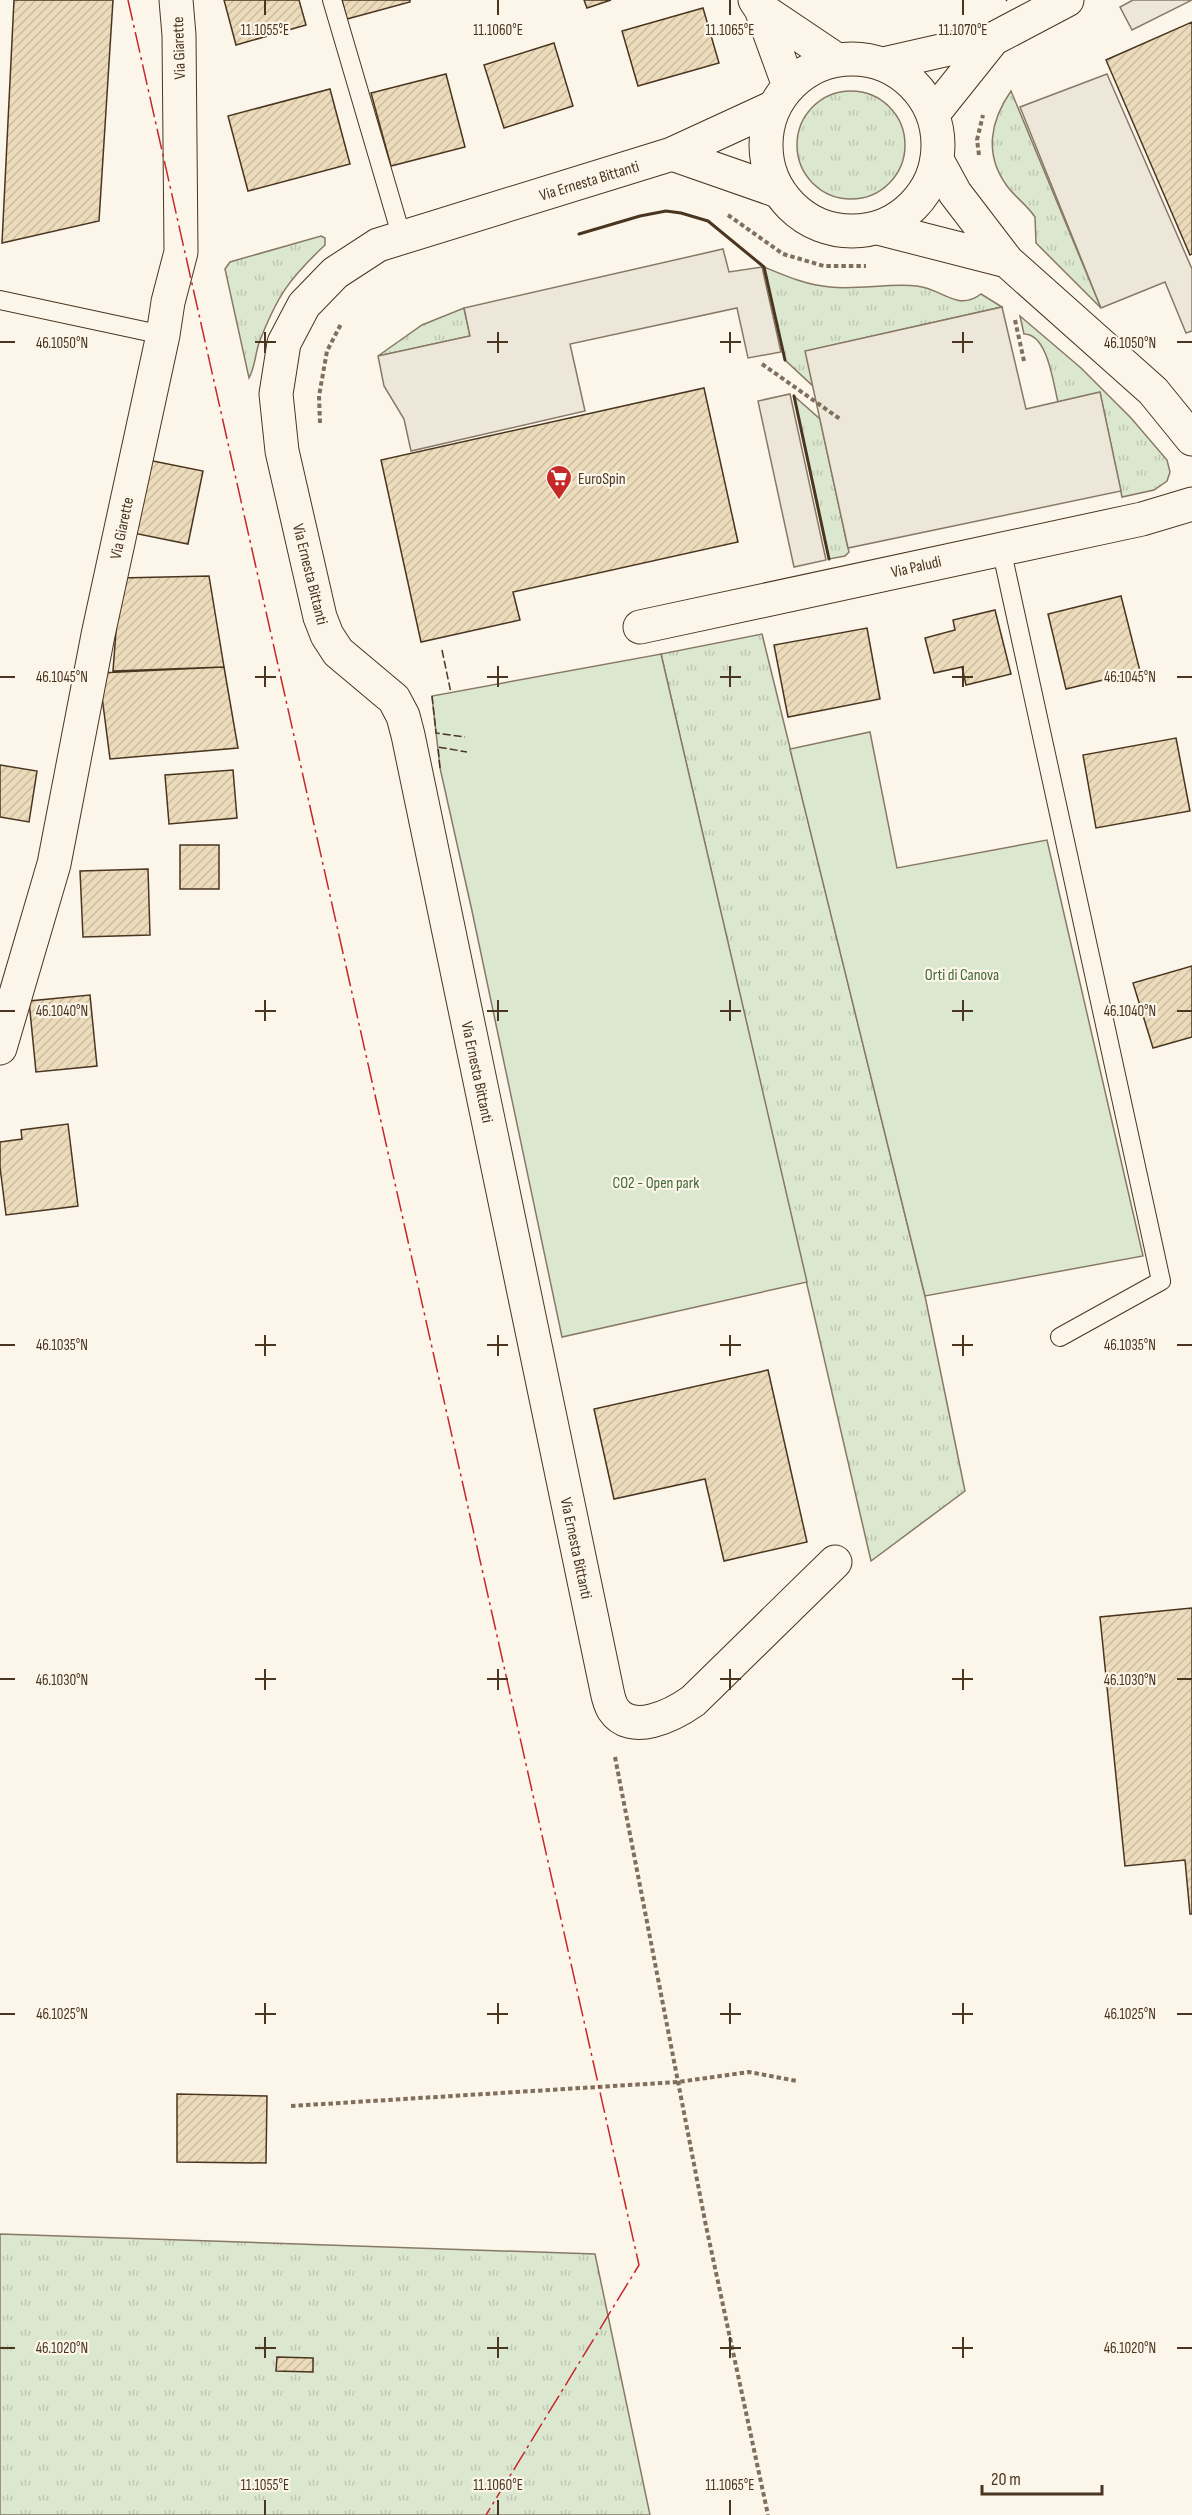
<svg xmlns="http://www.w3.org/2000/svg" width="1192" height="2515" font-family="'Sofia Sans Condensed',sans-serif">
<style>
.grass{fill:url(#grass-tufts);stroke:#887966;stroke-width:1.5}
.green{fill:#dce7d0;stroke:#887966;stroke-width:1.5}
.parking{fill:#ede7d9;stroke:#887966;stroke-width:1.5}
.building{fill:url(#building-hatch);stroke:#4a3520;stroke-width:1.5}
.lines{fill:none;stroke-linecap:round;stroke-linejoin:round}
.service-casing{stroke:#4a3520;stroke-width:20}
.minor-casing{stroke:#4a3520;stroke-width:35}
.tertiary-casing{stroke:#4a3520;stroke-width:35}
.path{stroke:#7f6f5c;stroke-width:4;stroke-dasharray:4.5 3;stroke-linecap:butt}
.service{stroke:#fbf6e9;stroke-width:18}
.minor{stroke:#fbf6e9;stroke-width:33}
.tertiary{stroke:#fbf6e9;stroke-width:33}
.fence{stroke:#4a3520;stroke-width:1.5;stroke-dasharray:8 3;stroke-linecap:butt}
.wall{stroke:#4a3520;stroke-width:3}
.power{stroke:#c62828;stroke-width:1.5;stroke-dasharray:21 4.5 3 4.5;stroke-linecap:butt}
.ticks{fill:none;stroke:#4a3520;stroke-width:2}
.labels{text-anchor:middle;stroke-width:4.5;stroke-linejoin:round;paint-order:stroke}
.street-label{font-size:16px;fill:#4a3520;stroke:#fbf6e9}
.poi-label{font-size:16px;fill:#4a3520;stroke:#fbf6e9;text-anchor:start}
.park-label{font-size:16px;fill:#436837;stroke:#fbf6e9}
.ticks-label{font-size:15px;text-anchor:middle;fill:#4a3520;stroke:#fbf6e9;stroke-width:4.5;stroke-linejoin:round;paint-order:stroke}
</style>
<defs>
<pattern id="grass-tufts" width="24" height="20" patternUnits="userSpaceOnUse" patternTransform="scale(1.5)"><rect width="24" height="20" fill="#dce7d0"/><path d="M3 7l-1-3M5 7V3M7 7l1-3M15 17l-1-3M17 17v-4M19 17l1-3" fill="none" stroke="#bec7b2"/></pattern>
<pattern id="building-hatch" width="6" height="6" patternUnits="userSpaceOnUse" patternTransform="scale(1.5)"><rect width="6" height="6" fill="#ecdcbc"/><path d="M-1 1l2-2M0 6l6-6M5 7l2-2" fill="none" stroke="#ccbda1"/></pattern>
</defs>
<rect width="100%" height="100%" fill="#fbf6e9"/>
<path class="grass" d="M1011,91l90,217 -65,-65 -1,-26c-8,-12 -20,-20 -28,-31 -23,-31 -17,-65 4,-95z
M797 145a54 54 0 1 1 108 0a54 54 0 1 1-108 0Z
M321,236l4,2v7c-36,34 -48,51 -66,98 -4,12 -4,24 -10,35l-24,-109 5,-7z
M764,267c22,9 42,18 66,20 29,3 59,-4 87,-1 26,3 40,26 64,8l21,13 -196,44 7,35 -28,-26z
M464,308l6,28 -92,20 44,-31z
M1020,316l61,52 50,50 36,42 3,12 -3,9 -13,9 -32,7 -22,-104 -42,9c-5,-19 -10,-68 -34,-68z
M794,396l26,23 28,129 1,4 -4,4 -16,3z
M762,634l163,662 40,195 -94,70 -210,-907z
M0,2234l595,20 55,261h-650z"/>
<path class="green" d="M661,654l146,628 -245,55 -90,-426 -32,-143 -8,-72z
M870,732l27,136 150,-28 96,416 -218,40 -135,-547z"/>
<path class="parking" d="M1133,0h59l-60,30 -12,-23z
M1107,74l85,195v62l-6,2 -21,-51 -64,26 -81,-201z
M723,249l6,23 33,-5 19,85 -33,6 -11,-50 -167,36 15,67 -174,40 -7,-32 -20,-33 -6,-30 92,-20 -6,-28z
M1002,307l24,102 74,-17 21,99 -273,57 -43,-197z
M790,394l36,166 -32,7 -36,-166z"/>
<path class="building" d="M14,0h99l-14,221 -97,22z
M224,0h75l7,25 -70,20z
M342,0h68v2l-63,17z
M584,0h27l-24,8z
M703,8l16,55 -81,23 -16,-55z
M1192,22v232l-2,1 -84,-195z
M554,43l19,63 -69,22 -20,-63z
M446,74l19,73 -74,19 -20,-73z
M330,89l20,75 -102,27 -20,-75z
M704,388l34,154 -225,50 7,28 -99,22 -40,-182z
M148,460l55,11 -15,73 -55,-11z
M209,576l15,91 -111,4 7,-93z
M1121,596l19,75 -74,18 -18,-75z
M995,610l16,64 -45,11 -4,-18 -28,6 -9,-35 30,-8 -2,-10z
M867,628l13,71 -92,18 -14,-72z
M224,667l14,81 -128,11 -11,-86z
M1176,738l14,73 -94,17 -13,-73z
M0,765l37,6 -8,51 -29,-5z
M233,770l4,48 -68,6 -4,-49z
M180,845h39v44h-39z
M148,869l2,66 -67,2 -3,-66z
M1192,966v71l-39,11 -20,-65z
M90,995l7,71 -61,6 -7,-71z
M68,1124l10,82 -72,9 -6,-48v-25l22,-3 -1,-9z
M768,1370l39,172 -83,19 -19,-82 -91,20 -20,-90z
M1192,1608v306h-2l-5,-54 -60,6 -25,-249z
M177,2094l90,2 -1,67 -89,-1z
M277,2357l36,1v14l-37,-1z"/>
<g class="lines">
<defs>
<path id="service" d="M332,0l70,238
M0,300l163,35
M1001,548l160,733 -101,56"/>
<path id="minor" d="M774,107l-102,47 -294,91 -43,28 -31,32 -20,38 -8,51 6,57 38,166 7,18 11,17 56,47 9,17 5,19 199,956c1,5 3,13 6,18 18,28 60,6 80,-8l142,-139
M672,154l106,37
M937,160l18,33 52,68 146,130 39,48
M878,228l129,33
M640,627l502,-108 50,-15
M0,1048l54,-184 44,-229 65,-300 5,-33 13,-50 -2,-217 -3,-35"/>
<path id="tertiary" d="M755,0l6,9 28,77
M761,9l76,51
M766 145a86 86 0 1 1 172 0a86 86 0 1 1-172 0Z
M883,64l110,-25 74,-39
M933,114l60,-75"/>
</defs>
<use href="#service" class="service-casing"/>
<use href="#minor" class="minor-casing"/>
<use href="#tertiary" class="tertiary-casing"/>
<path class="path" d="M979,155l-2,-15 6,-25
M728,215l55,39 41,12h42
M1015,320l9,41
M762,364l78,55
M320,423l-1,-27 8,-45 14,-27
M615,1757l91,469 62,289
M291,2106l387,-24 71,-10 48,9"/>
<use href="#service" class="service"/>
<use href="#minor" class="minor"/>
<use href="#tertiary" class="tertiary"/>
<path class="fence" d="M1006,0l1,1
M442,650l9,43
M432,696l4,37 29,4
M440,768l-2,-21 29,5"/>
<path class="wall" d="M579,234l61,-18 26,-5 15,2 27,8 56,46 21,93
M794,396l35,163"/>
<path class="power" d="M128,0l511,2265 -153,250"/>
</g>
<path class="ticks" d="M265,0v15M498,0v15M730,0v15M963,0v15M265,332v21M498,332v21M730,332v21M963,332v21M0,342h15M255,342h21M487,342h21M720,342h21M952,342h21M1177,342h15M265,666v21M498,666v21M730,666v21M963,666v21M0,677h15M255,677h21M487,677h21M720,677h21M952,677h21M1177,677h15M265,1000v21M498,1000v21M730,1000v21M963,1000v21M0,1011h15M255,1011h21M487,1011h21M720,1011h21M952,1011h21M1177,1011h15M265,1335v21M498,1335v21M730,1335v21M963,1335v21M0,1345h15M255,1345h21M487,1345h21M720,1345h21M952,1345h21M1177,1345h15M265,1669v21M498,1669v21M730,1669v21M963,1669v21M0,1679h15M255,1679h21M487,1679h21M720,1679h21M952,1679h21M1177,1679h15M265,2003v21M498,2003v21M730,2003v21M963,2003v21M0,2014h15M255,2014h21M487,2014h21M720,2014h21M952,2014h21M1177,2014h15M265,2337v21M498,2337v21M730,2337v21M963,2337v21M0,2348h15M255,2348h21M487,2348h21M720,2348h21M952,2348h21M1177,2348h15M265,2500v15M498,2500v15M730,2500v15"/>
<defs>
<symbol id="supermarket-pin" viewBox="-11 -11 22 30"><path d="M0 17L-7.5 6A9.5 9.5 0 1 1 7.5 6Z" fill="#c62828" stroke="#fbf6e9"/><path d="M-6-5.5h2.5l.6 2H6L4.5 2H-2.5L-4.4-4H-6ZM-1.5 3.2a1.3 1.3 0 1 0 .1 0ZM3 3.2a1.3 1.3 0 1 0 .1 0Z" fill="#fff"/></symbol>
</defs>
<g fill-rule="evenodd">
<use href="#supermarket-pin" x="544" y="463" width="30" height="40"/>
</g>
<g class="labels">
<g class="street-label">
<text transform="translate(178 48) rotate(-92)" y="6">Via Giarette</text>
<text transform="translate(589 180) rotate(-17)" y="6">Via Ernesta Bittanti</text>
<text transform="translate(121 528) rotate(-78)" y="6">Via Giarette</text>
<text transform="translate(916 566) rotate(-13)" y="6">Via Paludi</text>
<text transform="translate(311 574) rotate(76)" y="6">Via Ernesta Bittanti</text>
<text transform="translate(478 1072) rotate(78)" y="6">Via Ernesta Bittanti</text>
<text transform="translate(577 1548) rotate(78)" y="6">Via Ernesta Bittanti</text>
</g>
<g class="poi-label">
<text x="578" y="484">EuroSpin</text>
</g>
<g class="park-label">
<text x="962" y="980">Orti di Canova</text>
<text x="656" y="1188">CO2 - Open park</text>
</g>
</g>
<g class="ticks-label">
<text x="265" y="35">11.1055°E</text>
<text x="498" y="35">11.1060°E</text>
<text x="730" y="35">11.1065°E</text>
<text x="963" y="35">11.1070°E</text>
<text x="62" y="348">46.1050°N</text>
<text x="1130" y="348">46.1050°N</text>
<text x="62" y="682">46.1045°N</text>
<text x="1130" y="682">46.1045°N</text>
<text x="62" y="1016">46.1040°N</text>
<text x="1130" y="1016">46.1040°N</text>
<text x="62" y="1350">46.1035°N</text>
<text x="1130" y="1350">46.1035°N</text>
<text x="62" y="1685">46.1030°N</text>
<text x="1130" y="1685">46.1030°N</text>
<text x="62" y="2019">46.1025°N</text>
<text x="1130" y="2019">46.1025°N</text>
<text x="62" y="2353">46.1020°N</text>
<text x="1130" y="2353">46.1020°N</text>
<text x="265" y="2490">11.1055°E</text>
<text x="498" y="2490">11.1060°E</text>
<text x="730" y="2490">11.1065°E</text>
</g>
<path d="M982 2485v9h120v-9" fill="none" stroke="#4a3520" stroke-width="3"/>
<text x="991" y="2485" font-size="18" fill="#4a3520" stroke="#fbf6e9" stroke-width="4.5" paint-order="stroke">20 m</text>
</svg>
